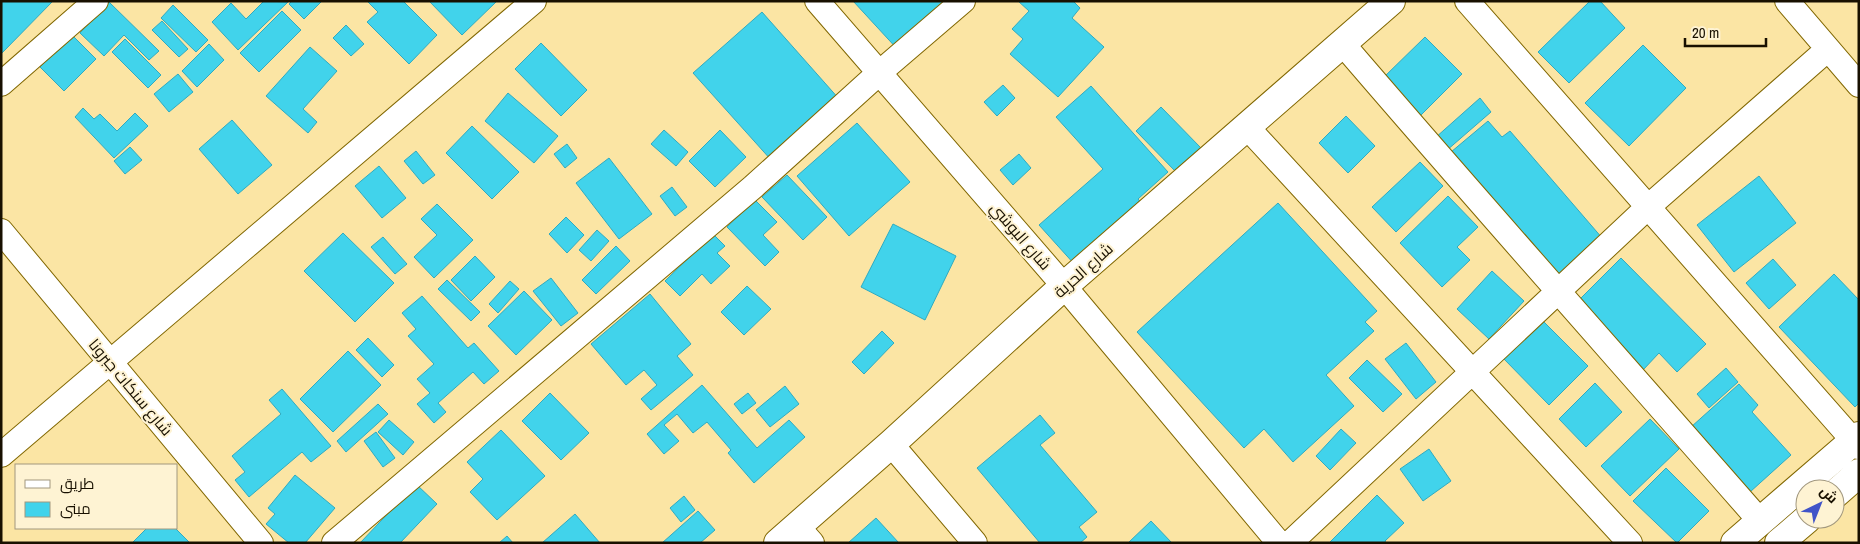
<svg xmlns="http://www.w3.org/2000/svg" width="1860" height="544" font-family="'Archivo Narrow',Cairo,sans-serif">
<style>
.building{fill:#41d3eb;stroke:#30abc0}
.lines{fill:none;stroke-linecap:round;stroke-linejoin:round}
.street-casing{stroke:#816700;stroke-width:26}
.secondary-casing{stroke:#816700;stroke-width:30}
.street{stroke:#fff;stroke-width:24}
.secondary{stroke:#fff;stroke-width:28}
.labels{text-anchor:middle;stroke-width:4;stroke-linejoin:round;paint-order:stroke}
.street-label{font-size:16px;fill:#181000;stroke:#fef3d3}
</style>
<rect width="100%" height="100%" fill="#fbe5a4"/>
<path class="building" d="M2,1h51l-51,52 -1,-1z
M264,1l24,1 -50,48 -26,-28 19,-19 15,16z
M292,1h30l-18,18 -15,-15z
M367,1h36l34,34 -28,29 -42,-42 11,-10z
M429,1h68l-35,34z
M853,1h104l-57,51z
M1018,1h55l7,7 -8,10 32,29 -46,50 -48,-43 13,-15 -11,-10 17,-18z
M1590,1h10l25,27 -56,55 -31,-31z
M109,2l50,49 -10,9 -25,-25 -20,21 -24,-23z
M173,5l35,35 -12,12 -35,-34z
M282,11l19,19 -42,42 -19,-19z
M762,12l78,88 -68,61 -79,-88z
M162,21l26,28 -9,8 -27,-27z
M346,25l18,19 -13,12 -18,-18z
M72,35l24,24 -32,32 -24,-24z
M1425,37l37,37 -42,42 -37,-38z
M125,39l36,36 -13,13 -36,-36z
M541,43l46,47 -26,26 -46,-47z
M209,44l15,16 -27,27 -15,-16z
M1643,45l43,43 -57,58 -44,-43z
M310,47l27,24 -34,38 14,13 -9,11 -42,-37z
M178,74l15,18 -24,20 -15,-18z
M1003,85l12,13 -18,18 -13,-14z
M1091,86l77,86 -30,27 6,7 -68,60 -37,-41 64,-56 -47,-52z
M508,93l50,43 -24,27 -49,-42z
M1480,98l11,14 -45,39 -11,-13z
M1161,107l40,41 -25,24 -40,-41z
M83,108l11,11 6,-5 17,17 18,-18 13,13 -34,32 -39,-41z
M1346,116l29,30 -27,27 -29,-30z
M232,120l40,45 -34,29 -39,-45z
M1488,121l14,16 8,-6 93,108 -45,39 -107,-126z
M857,123l53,59 -61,54 -52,-60z
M472,126l47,46 -27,27 -46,-46z
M664,130l24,22 -12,14 -25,-22z
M720,130l26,27 -31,30 -26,-26z
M567,144l10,14 -12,10 -11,-14z
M130,147l12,13 -17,14 -11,-13z
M416,151l19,24 -12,9 -19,-23z
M1019,154l12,14 -18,17 -13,-15z
M609,158l43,56 -33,25 -43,-56z
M1420,162l23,24 -47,46 -24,-25z
M379,166l27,32 -24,20 -27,-32z
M787,175l40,42 -24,23 -41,-43z
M1759,176l37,47 -62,49 -37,-47z
M672,187l15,20 -12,9 -15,-20z
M1448,196l30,31 -21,20 13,13 -28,27 -42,-44z
M755,200l22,22 -14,13 16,17 -14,14 -38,-39z
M1278,203l99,108 -12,11 9,9 -48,44 28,31 -61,56 -29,-33 -20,19 -107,-116z
M437,204l36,36 -39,38 -20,-21 23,-22 -16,-16z
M566,217l18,18 -17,18 -18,-19z
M893,224l63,32 -31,64 -64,-33z
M597,230l12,11 -18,20 -12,-11z
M343,233l51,50 -39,39 -51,-51z
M713,234l12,12 -8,7 13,13 -19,18 -9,-10 -22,22 -15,-15z
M383,237l24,27 -12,10 -24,-27z
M616,246l14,15 -34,33 -14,-14z
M475,256l20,21 -24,24 -20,-21z
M1621,258l85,86 -29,28 -18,-19 -16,17 -66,-68z
M1773,259l23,26 -27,24 -23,-26z
M1492,271l32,30 -35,38 -32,-30z
M1834,274l25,26v103l-4,4 -76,-80z
M551,278l27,35 -17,13 -28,-35z
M447,280l33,32 -9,9 -33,-32z
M510,281l9,8 -21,24 -9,-9z
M747,286l24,23 -27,26 -23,-23z
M524,291l28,29 -36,35 -28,-29z
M650,294l41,50 -14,12 16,19 -42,35 -10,-11 16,-14 -13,-15 -18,15 -35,-41z
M422,296l46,52 6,-5 25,28 -15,13 -11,-12 -35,31 8,9 -12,11 -17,-19 13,-11 -13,-14 17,-15 -26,-28 8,-7 -14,-16z
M1542,320l46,46 -39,39 -46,-47z
M882,331l12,12 -30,31 -12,-12z
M368,338l26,27 -12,12 -26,-27z
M1406,343l30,39 -20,17 -31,-40z
M348,351l33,34 -48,47 -33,-33z
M1367,360l35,34 -19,18 -34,-34z
M1726,368l12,14 -29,26 -12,-14z
M1595,383l27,29 -36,35 -27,-28z
M1739,384l19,21 -6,7 39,43 -41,37 -59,-65z
M702,385l55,63 32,-28 16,17 -51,46 -26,-30 3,-3 -24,-28 -14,11 -16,-19 -13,11 15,16 -15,13 -17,-20z
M785,386l14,18 -29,23 -14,-17z
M282,389l49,57 -20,16 -9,-10 -53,45 -14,-17 10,-8 -13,-16 49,-42 -12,-14z
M550,393l39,40 -28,27 -39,-39z
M748,393l8,10 -14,11 -8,-10z
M378,404l10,10 -42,38 -9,-11z
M1040,415l15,18 -15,12 57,67 -18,15 8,10 -7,6h-40l-63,-75z
M1650,419l29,30 -49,47 -29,-30z
M389,420l25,22 -11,13 -25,-23z
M1341,429l15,14 -26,27 -14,-14z
M501,430l44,46 -48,44 -27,-28 13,-13 -16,-17z
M376,432l19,26 -12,9 -19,-26z
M1429,449l22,32 -28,20 -23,-32z
M1666,468l43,43 -32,32 -44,-42z
M295,475l40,33 -30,35h-16l-23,-19 9,-10 -7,-6z
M416,484l21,20 -37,39h-40z
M1377,495l27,28 -19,18 1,2h-57z
M684,496l11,14 -14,12 -11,-14z
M698,511l17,19 -15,13h-38z
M575,514l25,29h-58z
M876,518l23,25h-51z
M1151,521l21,22h-44z
M147,528h28l15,15h-58z
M507,536l6,7h-14z"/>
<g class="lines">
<defs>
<path id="street" d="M817,1l247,285 215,257
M1467,1l392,446
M1787,1l72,84
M1342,43c138,161 279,319 418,478
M1,84l95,-83
M1246,126l384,417
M1,231l260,312
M891,444l84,99
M1,455l533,-454
M797,526l15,17
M334,543l419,-356 126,-114 84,-72
M1290,543l358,-336 180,-158"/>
<path id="secondary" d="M1835,494l24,-21
M778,543l113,-99 173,-158 327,-285
M1735,543l124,-107
M1779,543l28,-24"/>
</defs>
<use href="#street" class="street-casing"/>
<use href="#secondary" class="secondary-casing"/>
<use href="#street" class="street"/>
<use href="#secondary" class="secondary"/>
</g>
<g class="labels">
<g class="street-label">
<text transform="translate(1021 236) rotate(49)" y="6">شارع البوشي</text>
<text transform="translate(1083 270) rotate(-42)" y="6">شارع الحرية</text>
<text transform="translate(131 387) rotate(50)" y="6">شارع سنكات جبرونا</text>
</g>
</g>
<rect width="1860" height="544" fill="none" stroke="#181000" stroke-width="5"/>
<rect x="15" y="464" width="162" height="65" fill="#fef3d3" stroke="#a2987f"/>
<rect x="25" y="480" width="25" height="8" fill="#ffffff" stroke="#a2987f"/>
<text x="60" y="489" font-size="15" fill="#181000">طريق</text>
<rect x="25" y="502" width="25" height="15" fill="#41d3eb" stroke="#a2987f"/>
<text x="60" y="514" font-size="15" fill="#181000">مبنى</text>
<g transform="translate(1820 504) rotate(43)"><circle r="24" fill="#fef3d3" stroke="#a2987f"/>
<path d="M0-4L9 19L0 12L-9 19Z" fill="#4154c8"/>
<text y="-8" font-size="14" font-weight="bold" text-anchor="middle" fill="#181000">ش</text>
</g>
<path d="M1685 38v8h81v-8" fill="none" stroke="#181000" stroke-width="2.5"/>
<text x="1692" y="38" font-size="15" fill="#181000" stroke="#fef3d3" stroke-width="4" paint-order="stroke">20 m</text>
</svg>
